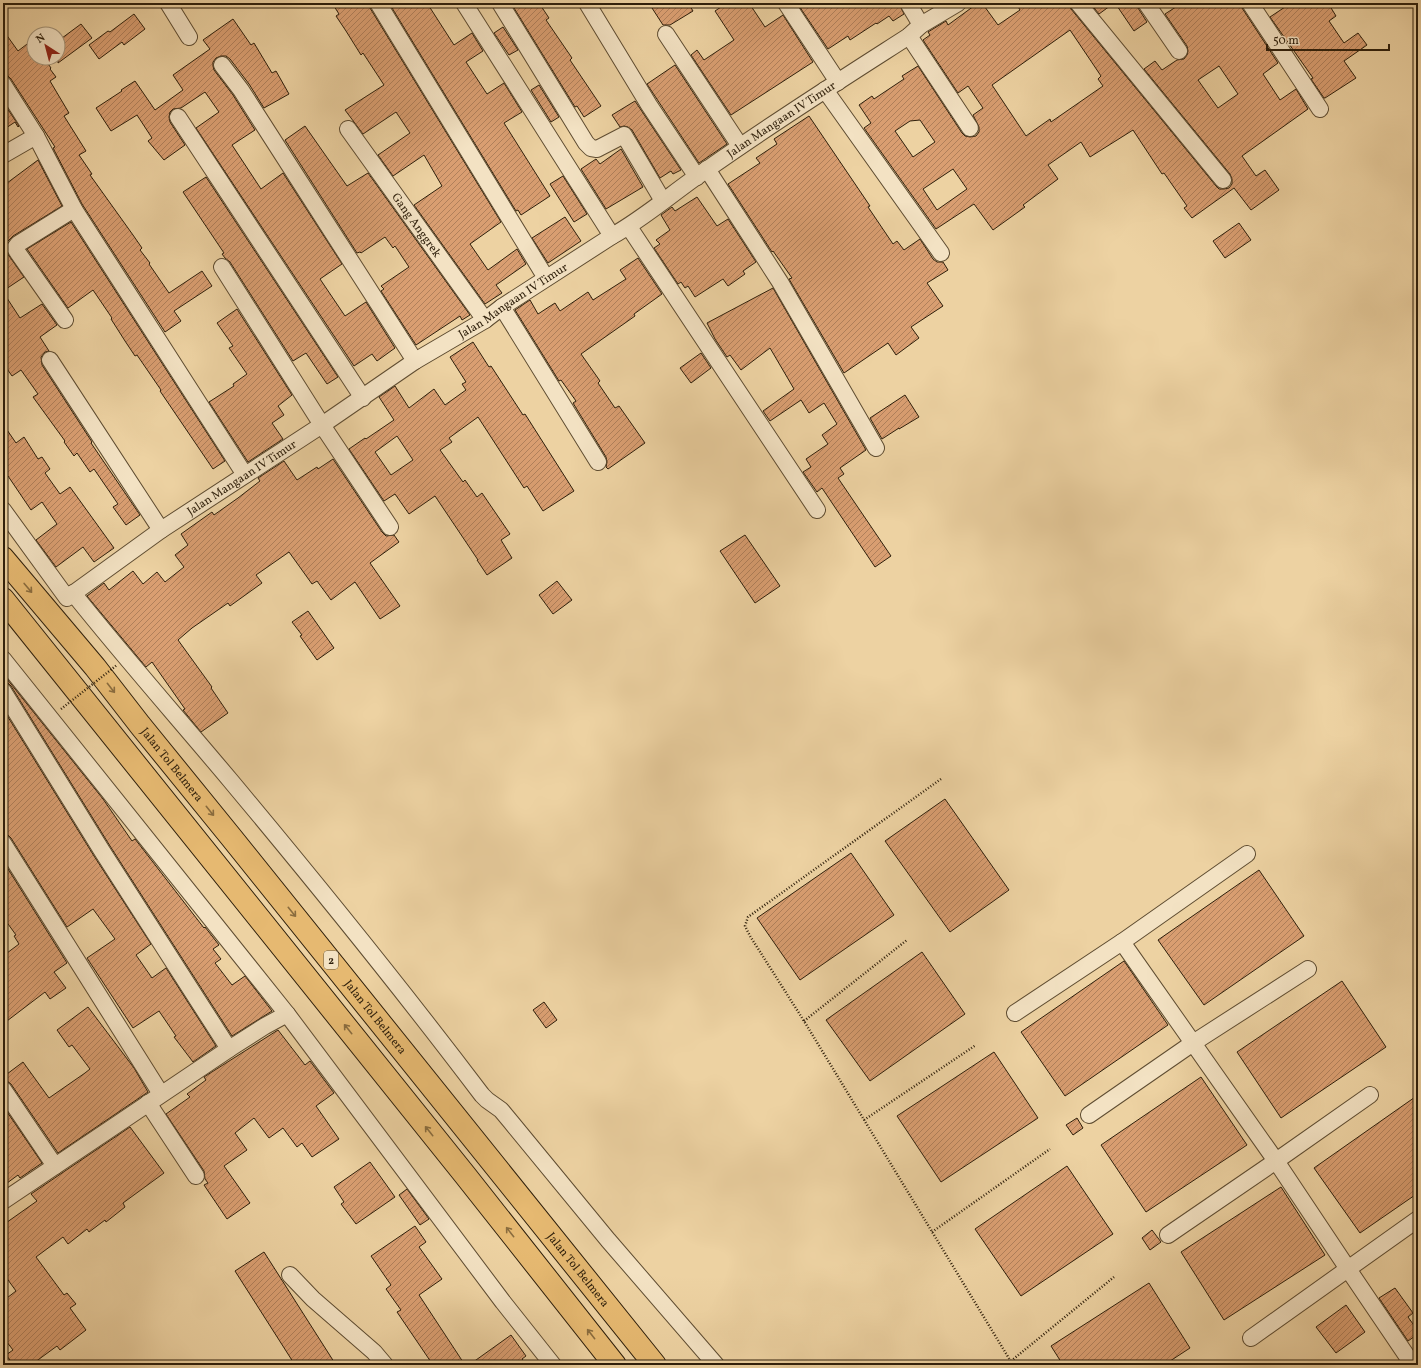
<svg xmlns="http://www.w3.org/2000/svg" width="1421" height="1368" font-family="Vollkorn,serif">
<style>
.building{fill:url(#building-hatch);stroke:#2e1f0b;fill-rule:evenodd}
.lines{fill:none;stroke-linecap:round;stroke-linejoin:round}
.minor-casing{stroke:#5e4c31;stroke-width:18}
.highway-casing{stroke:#2e1f0b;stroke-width:24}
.path{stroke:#2e1f0b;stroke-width:2.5;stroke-dasharray:1 2;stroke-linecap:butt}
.minor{stroke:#f3e2c3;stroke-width:16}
.highway{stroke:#e6b971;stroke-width:22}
.path-bridge{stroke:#2e1f0b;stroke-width:2.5;stroke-dasharray:1 2;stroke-linecap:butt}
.oneway{stroke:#8a6c3e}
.labels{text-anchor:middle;stroke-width:4;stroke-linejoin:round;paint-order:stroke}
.shield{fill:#f3e2c3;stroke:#695a42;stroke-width:1}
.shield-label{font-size:11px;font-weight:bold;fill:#2e1f0b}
.street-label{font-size:12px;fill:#2e1f0b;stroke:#f3e2c3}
</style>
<defs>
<pattern id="building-hatch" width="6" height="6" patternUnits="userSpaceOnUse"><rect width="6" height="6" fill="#d99e71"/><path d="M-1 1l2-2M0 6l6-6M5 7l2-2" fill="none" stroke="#b0805b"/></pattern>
</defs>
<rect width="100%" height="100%" fill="#edd2a2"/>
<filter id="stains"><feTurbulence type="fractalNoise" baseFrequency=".005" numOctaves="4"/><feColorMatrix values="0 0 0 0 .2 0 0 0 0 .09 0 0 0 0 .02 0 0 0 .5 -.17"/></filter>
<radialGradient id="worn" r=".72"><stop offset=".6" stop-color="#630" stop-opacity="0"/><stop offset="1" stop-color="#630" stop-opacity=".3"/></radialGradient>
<path class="building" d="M332,3h37l1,5 131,214 -31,22 18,26 29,-21 9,15 -30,21 6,8 -17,11 -71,-99 28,-19 -18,-31 -31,21 -15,-21 32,-22 -14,-21 -33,22 -18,-24 39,-25 -21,-32 -2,2 -15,-24 -10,-15 3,-2z
M389,3h38l27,42 18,-12 11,18 -17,11 21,32 17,-11 18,29 -18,11 46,73 -29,19 -3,-5 -2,1z
M522,3h17l10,15 -3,2 26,38 -2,2 31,46 -17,11 -7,-11 -2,1 -61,-99z
M660,3h28l5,8 -23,14h-7l-11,-17z
M727,3h22l16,24 18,-12 30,47 -82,53 -40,-60 6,-5 7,10 30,-20 -19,-29z
M797,3h102l5,11 -11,7 -4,-5 -12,8 -1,-1 -26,17 -2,-4 -20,13z
M978,3h4l16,22 22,-15 -4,-7h53l2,6 145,177 3,3h5l5,-1 3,-4v-5l-2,-5 -86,-105 11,-8 7,9 15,-10 7,-1 3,-4 1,-4 -1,-5 -22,-32 17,-11h59l1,5 36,55 -15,11 17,26 16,-11 12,20 -66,47 14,20 9,-6 14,20 -28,20 -17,-22 -42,30 -8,-10 3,-2 -23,-33 -2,1 -29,-44 -43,27 -9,-15 -33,23 10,14 -35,26 2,2 -32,23 -19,-26 -38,25 -72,-101 7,-5 -12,-18 13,-9 2,3 30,-20 -2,-3 16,-10 44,67 3,3 5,1 6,-1 3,-4v-5l-6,-12 10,-7 -15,-22 -10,7 -35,-53 7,-5 -2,-3 18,-11 2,4zM1070,30l31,46 -3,3 5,7 -52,36 -1,-3 -24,17 -34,-51zM1219,66l19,28 -20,14 -20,-28zM920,120l15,22 -22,15 -18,-26 15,-10zM953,169l14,20 -30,21 -14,-21z
M1090,3h24l-15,11z
M1115,3h22l1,5 9,14 -13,9z
M1291,3h37l8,13 -7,5 15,22 14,-10 9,12 -23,16 12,17 -31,20h-1l-13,-19 2,-1 -43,-61z
M134,14l11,15 -21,16 -2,-3 -23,17 -10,-14 19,-14 2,1z
M233,19l18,26 3,-2 18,30 4,-2 13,23 -25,14 -15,-24 -19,-25 -4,-3h-5l-5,2 -3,4v4l1,4 19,25 22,35 -23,15 29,44 22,-16 59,91 -22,15 25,37 21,-14 29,46 -18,13 -5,-7 -18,12 -158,-238 23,-16 -14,-20 -24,16 -8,1 -3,3 -1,5 1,5 15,23 -21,15 -16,-19 4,-3 -15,-23 -26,16 -15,-23 26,-17 -1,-1 14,-9 20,29 28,-20 -10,-15 37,-26 -7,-9z
M81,24l11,14 -34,25v-22z
M503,27l15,23 -9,5 -15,-22z
M3,30l15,21 13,-10 3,4v13h10l7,10 -1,1 6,8 -6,4 19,32 -5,3 22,35 -7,4 13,19 -2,1 43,60 9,13 -2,2 10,13 -1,1 20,29 33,-22 10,15 -38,25 7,10 -16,11 -83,-128 -29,-56 2,-1 -44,-68 -3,-3 -5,-1z
M675,65l52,79 -28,19 -52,-79z
M539,85l20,32 -8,5 -20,-32z
M635,101l46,69 -8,4 -2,-3 -11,7 -28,-48 -4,-3 -4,-1 -4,1 -8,-12z
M3,102l16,24 -1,1 -3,-5 -12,8z
M809,116l61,90 -2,1 25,37 4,-3 7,9 16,-11 13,20 4,3h6l5,8 -21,13 16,23 -32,21 8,11 -23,17 -8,-12 -44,30 -55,-94 3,-1 -19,-27 -1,1 -44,-68 32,-21 -4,-5 21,-14 -3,-5z
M305,126l42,60 21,-13 102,142 -8,5 -2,-4 -44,29 -35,-54 3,-2 -3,-3 28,-19 -14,-21 -2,2 -8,-11 -24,16 -1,-1 -3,1 -72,-113z
M621,149l22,38 -37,22 -25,-40 15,-10 4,5z
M38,160l24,46 -49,30 -6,6 -1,5 1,6 17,24 -21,14v-105z
M563,176l24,38 -13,8 -24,-38z
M206,177l132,200 -11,7 -21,-31 -13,8 -63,-99 -5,-4 -3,-4 2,-1 -41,-61z
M697,197l20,29 11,-7 28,43 -13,9 2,3 -17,12 -5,-7 -28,18 -7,-11 -3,2 -4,-6 -3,2 -24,-36 6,-4 -4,-4 14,-10 -9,-15 11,-8 3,4z
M565,217l16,24 -33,22 -16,-25z
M71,222l154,239 -12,8 -53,-78 1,-1 -24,-35 -2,1 -10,-15 -14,-22 1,-1 -19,-28 -25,18 -41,-59z
M1239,223l12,17 -26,18 -12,-17z
M638,258l24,36 -28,20 1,2 -54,38 19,27 -2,2 17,25 4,-2 26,37 -37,26 -2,-2 1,-5 -1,-5 -33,-54 3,-2 -15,-21 -2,1 -44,-71 15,-10 8,14 17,-11 5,8 28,-19 5,8 33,-21 -6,-9z
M773,288l93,162 -26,18 4,6 -6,4 53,78 -16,11 -53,-79 -5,4 -14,-20 8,-5 -5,-8 22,-15 -6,-9 15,-11 -13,-21 -15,10 -8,-13 -31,21 -7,-10 31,-22 -24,-41 -29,22 -11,-15 -3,2 -12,-18 -8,-16z
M3,292l17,26 22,-14 15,21 -17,12 9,14 -4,1 -4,5 1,8 50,77 -1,1 49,72 -14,10 -13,-18 5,-3 -24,-35 -4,3 -13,-19 -3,3 -10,-14 1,-1 -32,-44 5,-3 -17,-24 -9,6 -9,-13z
M237,309l55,86 -14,11 6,9 -12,8 11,16 -35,23 -39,-60 25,-16 -1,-2 14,-10 -18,-26 4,-2 -16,-23z
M473,342l16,25 2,-1 32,49 2,-1 49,77 -31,20 -16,-25 -3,2 -46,-71 -29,21 3,4 -12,8 23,32 2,-2 12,17 5,-4 28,41 -9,6 11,18 -25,17 -10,-15h1l-43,-64 -26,18 -14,-20 -11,7 -35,-52 16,-11 1,1 28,-19 -15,-23 16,-11 14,22 25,-19 11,16 21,-15 -4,-6 4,-2 -16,-25zM397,436l16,24 -22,15 -16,-23z
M701,353l10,15 -20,15 -11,-15z
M905,395l14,22 -20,12v-1l-17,11 -12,-21z
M3,424l13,19 8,-6 14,22 4,-2 8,12 -5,4 15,21 10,-7 44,61 -20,14 -11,-15 -27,20 -20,-27 21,-16 -15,-22 -11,8 -23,-34 -5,3z
M333,459l49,73 4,4 8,-1 5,7 -29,21 30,43 -20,13 -25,-37 -24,18 -14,-19 -5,3 -23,-32 -33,23 6,8 -32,23 -2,-3 -36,25 -14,12 34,47 -1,1 17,25 -27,19 -18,-22 2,-1 -33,-47 -6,5 -59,-71 17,-13 5,7 24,-19 10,13 14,-12 8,10 19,-15 -9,-12 13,-10 -7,-11 31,-22 2,3 24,-17 22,-17 -2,-3 26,-17 13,19 20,-13 1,2z
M745,535l35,51 -25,17 -35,-52z
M557,581l15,19 -19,14 -14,-19z
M308,611l26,37 -17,12 -17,-24 2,-1 -10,-13z
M3,674l100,125 29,42 3,-2 69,89 1,-1 14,18 -6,4 8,10 -6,4 17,22 13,-9 27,35 -40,25 -122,-190 -99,-160 -3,-3 -5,-1z
M3,709l91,147 57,88 -15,11 16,23 14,-10 50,78 -23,16 -19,-25 2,-1 -17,-25 -26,17 -46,-70 28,-19 -22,-30 -26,18 -56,-89 -3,-3 -5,-1z
M945,799l64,91 -59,42 -65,-91z
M851,853l43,62 -94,65 -43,-62z
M3,861l64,102 -13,9 12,16 -16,11 -5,-7 -42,32v-68l16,-12 -5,-8 2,-1 -13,-18z
M1259,870l45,66 -100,69 -46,-65z
M922,952l43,62 -95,67 -44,-61z
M1124,961l44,64 -103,71 -44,-64z
M1342,981l44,66 -105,71 -44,-66z
M544,1002l13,18 -11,8 -13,-18z
M88,1007l46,61 14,24 -90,61 -47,-69 -4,-3 -4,-1v-3l20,-15 26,36 36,-25 5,-4 -18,-24 -3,2 -12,-17z
M278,1030l27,35 5,-4 24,32 -18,13 23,33 -27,18 -10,-14 -5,4 -14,-19 -14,10 -15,-20 -19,15 12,17 -23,16 26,37 -23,16 -23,-34 4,-2 -3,-4 -1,-8 -38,-57 24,-17 -3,-3 19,-14 -2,-3z
M994,1052l44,66 -97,64 -44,-66z
M1201,1077l46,68 -101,67 -45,-67z
M1418,1095v98l-58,40 -46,-65z
M3,1106l39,57 -22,15 -2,-3 -15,11z
M1077,1118l6,10 -10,7 -7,-10z
M130,1127l34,46 -41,30 2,4 -19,15 -1,-2 -16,12 -2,-3 -19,15 -5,-7 -27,20 28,38 3,-2 9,11 -6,4 16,22 -26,20 -3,-4 -26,19h-17l-8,-10 7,-5 -10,-13v-36l13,-10 -13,-18v-48l34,-24 -6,-7z
M370,1162l25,35 -39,27 -15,-20 3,-2 -10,-15z
M1067,1166l46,68 -92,62 -46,-67z
M1281,1187l44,68 -101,65 -43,-68z
M407,1189l22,30 -9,6 -21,-30z
M415,1226l11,16 -7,5 23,32 -23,16 46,70h-32l-36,-53 4,-2 -15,-21 5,-4 -20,-29z
M1152,1230l9,12 -11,8 -8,-12z
M264,1252l72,113h-41l-60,-94z
M1149,1283l41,65 -26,17h-101l-12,-19z
M1395,1288l18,25 -5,4 10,14v3l-10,7 -29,-43z
M1346,1305l19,27 -29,21 -20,-26z
M511,1335l15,21 -4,3 5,6h-58z"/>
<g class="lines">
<defs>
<g id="minor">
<path d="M168,3l21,34"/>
<path d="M378,3l168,275"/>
<path d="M464,3l148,233"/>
<path d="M500,3l86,140 5,5 6,1 27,-14 39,66"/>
<path d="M587,3l62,102 48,72"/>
<path d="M786,3l52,79"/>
<path d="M908,3l13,22"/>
<path d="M1078,3l145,177"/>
<path d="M1146,3l33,48"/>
<path d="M1250,3l70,106"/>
<path d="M666,34l74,112"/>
<path d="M909,36l61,92"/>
<path d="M222,65l19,25 174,271"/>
<path d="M3,84l33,52 38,73 171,266"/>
<path d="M825,90l116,163"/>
<path d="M178,117l185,281"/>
<path id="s1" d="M348,129l137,191"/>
<path d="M3,155l33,-19"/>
<path d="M707,169l73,113 96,166"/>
<path d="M629,227l188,283"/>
<path d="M222,267l100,158 68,102"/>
<path d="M502,307l96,155"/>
<path d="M65,320l-47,-67 -3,-5 3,-4 56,-35"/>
<path d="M50,360l111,170"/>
<path id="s2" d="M3,510l64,88 94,-68 161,-105 93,-64 70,-41 17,-13 110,-71c34,-19 64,-46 97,-68 65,-46 133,-89 200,-132l12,-11 37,-22"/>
<path d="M73,593c51,64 105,125 157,187 86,103 171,208 252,315l5,5 14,10 10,12 97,118 108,125"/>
<path d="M3,659l284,355"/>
<path d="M3,691l99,160 127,198"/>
<path d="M3,843l158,251"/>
<path d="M1247,854l-125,88 154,219 72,108 65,96"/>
<path d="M1015,1013l107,-71"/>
<path d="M3,1089l52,77"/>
<path d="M148,1103l48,73"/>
<path d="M1089,1115l104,-72 115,-74"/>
<path d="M3,1201l226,-152 36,-23 22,-12 216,288 50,63"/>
<path d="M1168,1235l108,-74 94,-66"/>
<path d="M290,1275l23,24 61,53 11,13"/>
<path d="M1251,1338l167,-119"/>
</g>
<g id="highway">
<path id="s3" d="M3,558l92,109 45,58 91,112 424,528"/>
<path d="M3,599l462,576 150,190"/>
</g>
</defs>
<use href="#minor" class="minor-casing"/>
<use href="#highway" class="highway-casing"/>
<path class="path" d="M941,779l-193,138 -3,9 5,10 54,85 209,344
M804,1021l103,-81
M864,1120l112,-75
M932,1232l118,-83
M1011,1361l103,-84
M1207,1365l2,-1"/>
<use href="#minor" class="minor"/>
<use href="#highway" class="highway"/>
<path class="path-bridge" d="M61,709l56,-44"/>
</g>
<defs><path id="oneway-shaft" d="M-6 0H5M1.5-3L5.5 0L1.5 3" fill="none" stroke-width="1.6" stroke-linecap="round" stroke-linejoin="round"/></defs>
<g class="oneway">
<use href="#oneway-shaft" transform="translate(28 588) rotate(50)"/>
<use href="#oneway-shaft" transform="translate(111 688) rotate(52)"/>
<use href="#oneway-shaft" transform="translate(210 811) rotate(51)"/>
<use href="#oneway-shaft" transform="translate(292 912) rotate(51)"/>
<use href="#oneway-shaft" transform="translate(348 1029) rotate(-129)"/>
<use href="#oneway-shaft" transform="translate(429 1131) rotate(-129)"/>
<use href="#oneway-shaft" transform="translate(510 1232) rotate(-128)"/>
<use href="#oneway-shaft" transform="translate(591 1334) rotate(-128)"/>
</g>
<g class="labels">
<rect class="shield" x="324" y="951" width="14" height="18" rx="3"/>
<g class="shield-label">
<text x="331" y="964">2</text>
</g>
<g class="street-label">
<text dy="4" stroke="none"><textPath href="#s2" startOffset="969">Jalan Mangaan IV Timur</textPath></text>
<text dy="4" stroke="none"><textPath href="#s1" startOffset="118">Gang Anggrek</textPath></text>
<text dy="4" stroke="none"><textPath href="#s2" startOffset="645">Jalan Mangaan IV Timur</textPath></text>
<text dy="4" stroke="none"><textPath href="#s2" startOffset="321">Jalan Mangaan IV Timur</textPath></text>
<text dy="4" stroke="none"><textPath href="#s3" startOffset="267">Jalan Tol Belmera</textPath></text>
<text dy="4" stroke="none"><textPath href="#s3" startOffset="591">Jalan Tol Belmera</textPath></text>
<text dy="4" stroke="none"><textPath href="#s3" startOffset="915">Jalan Tol Belmera</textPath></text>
</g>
</g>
<rect width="1421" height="1368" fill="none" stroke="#edd2a2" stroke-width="16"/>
<rect x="4" y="4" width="1413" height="1360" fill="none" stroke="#2e1f0b" stroke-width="2"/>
<rect x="8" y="8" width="1405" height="1352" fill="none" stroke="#2e1f0b"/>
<g transform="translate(46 46) rotate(324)"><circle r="19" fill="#f3e2c3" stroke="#a49479"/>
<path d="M0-3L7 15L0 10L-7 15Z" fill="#8f2418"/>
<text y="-6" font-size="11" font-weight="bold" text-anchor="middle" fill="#2e1f0b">N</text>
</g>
<path d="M1267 44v6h122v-6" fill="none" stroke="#2e1f0b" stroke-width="2"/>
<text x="1273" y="44" font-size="12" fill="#2e1f0b" stroke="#f3e2c3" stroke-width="3" paint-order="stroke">50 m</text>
<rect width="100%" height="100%" filter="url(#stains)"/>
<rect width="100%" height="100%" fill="url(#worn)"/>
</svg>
